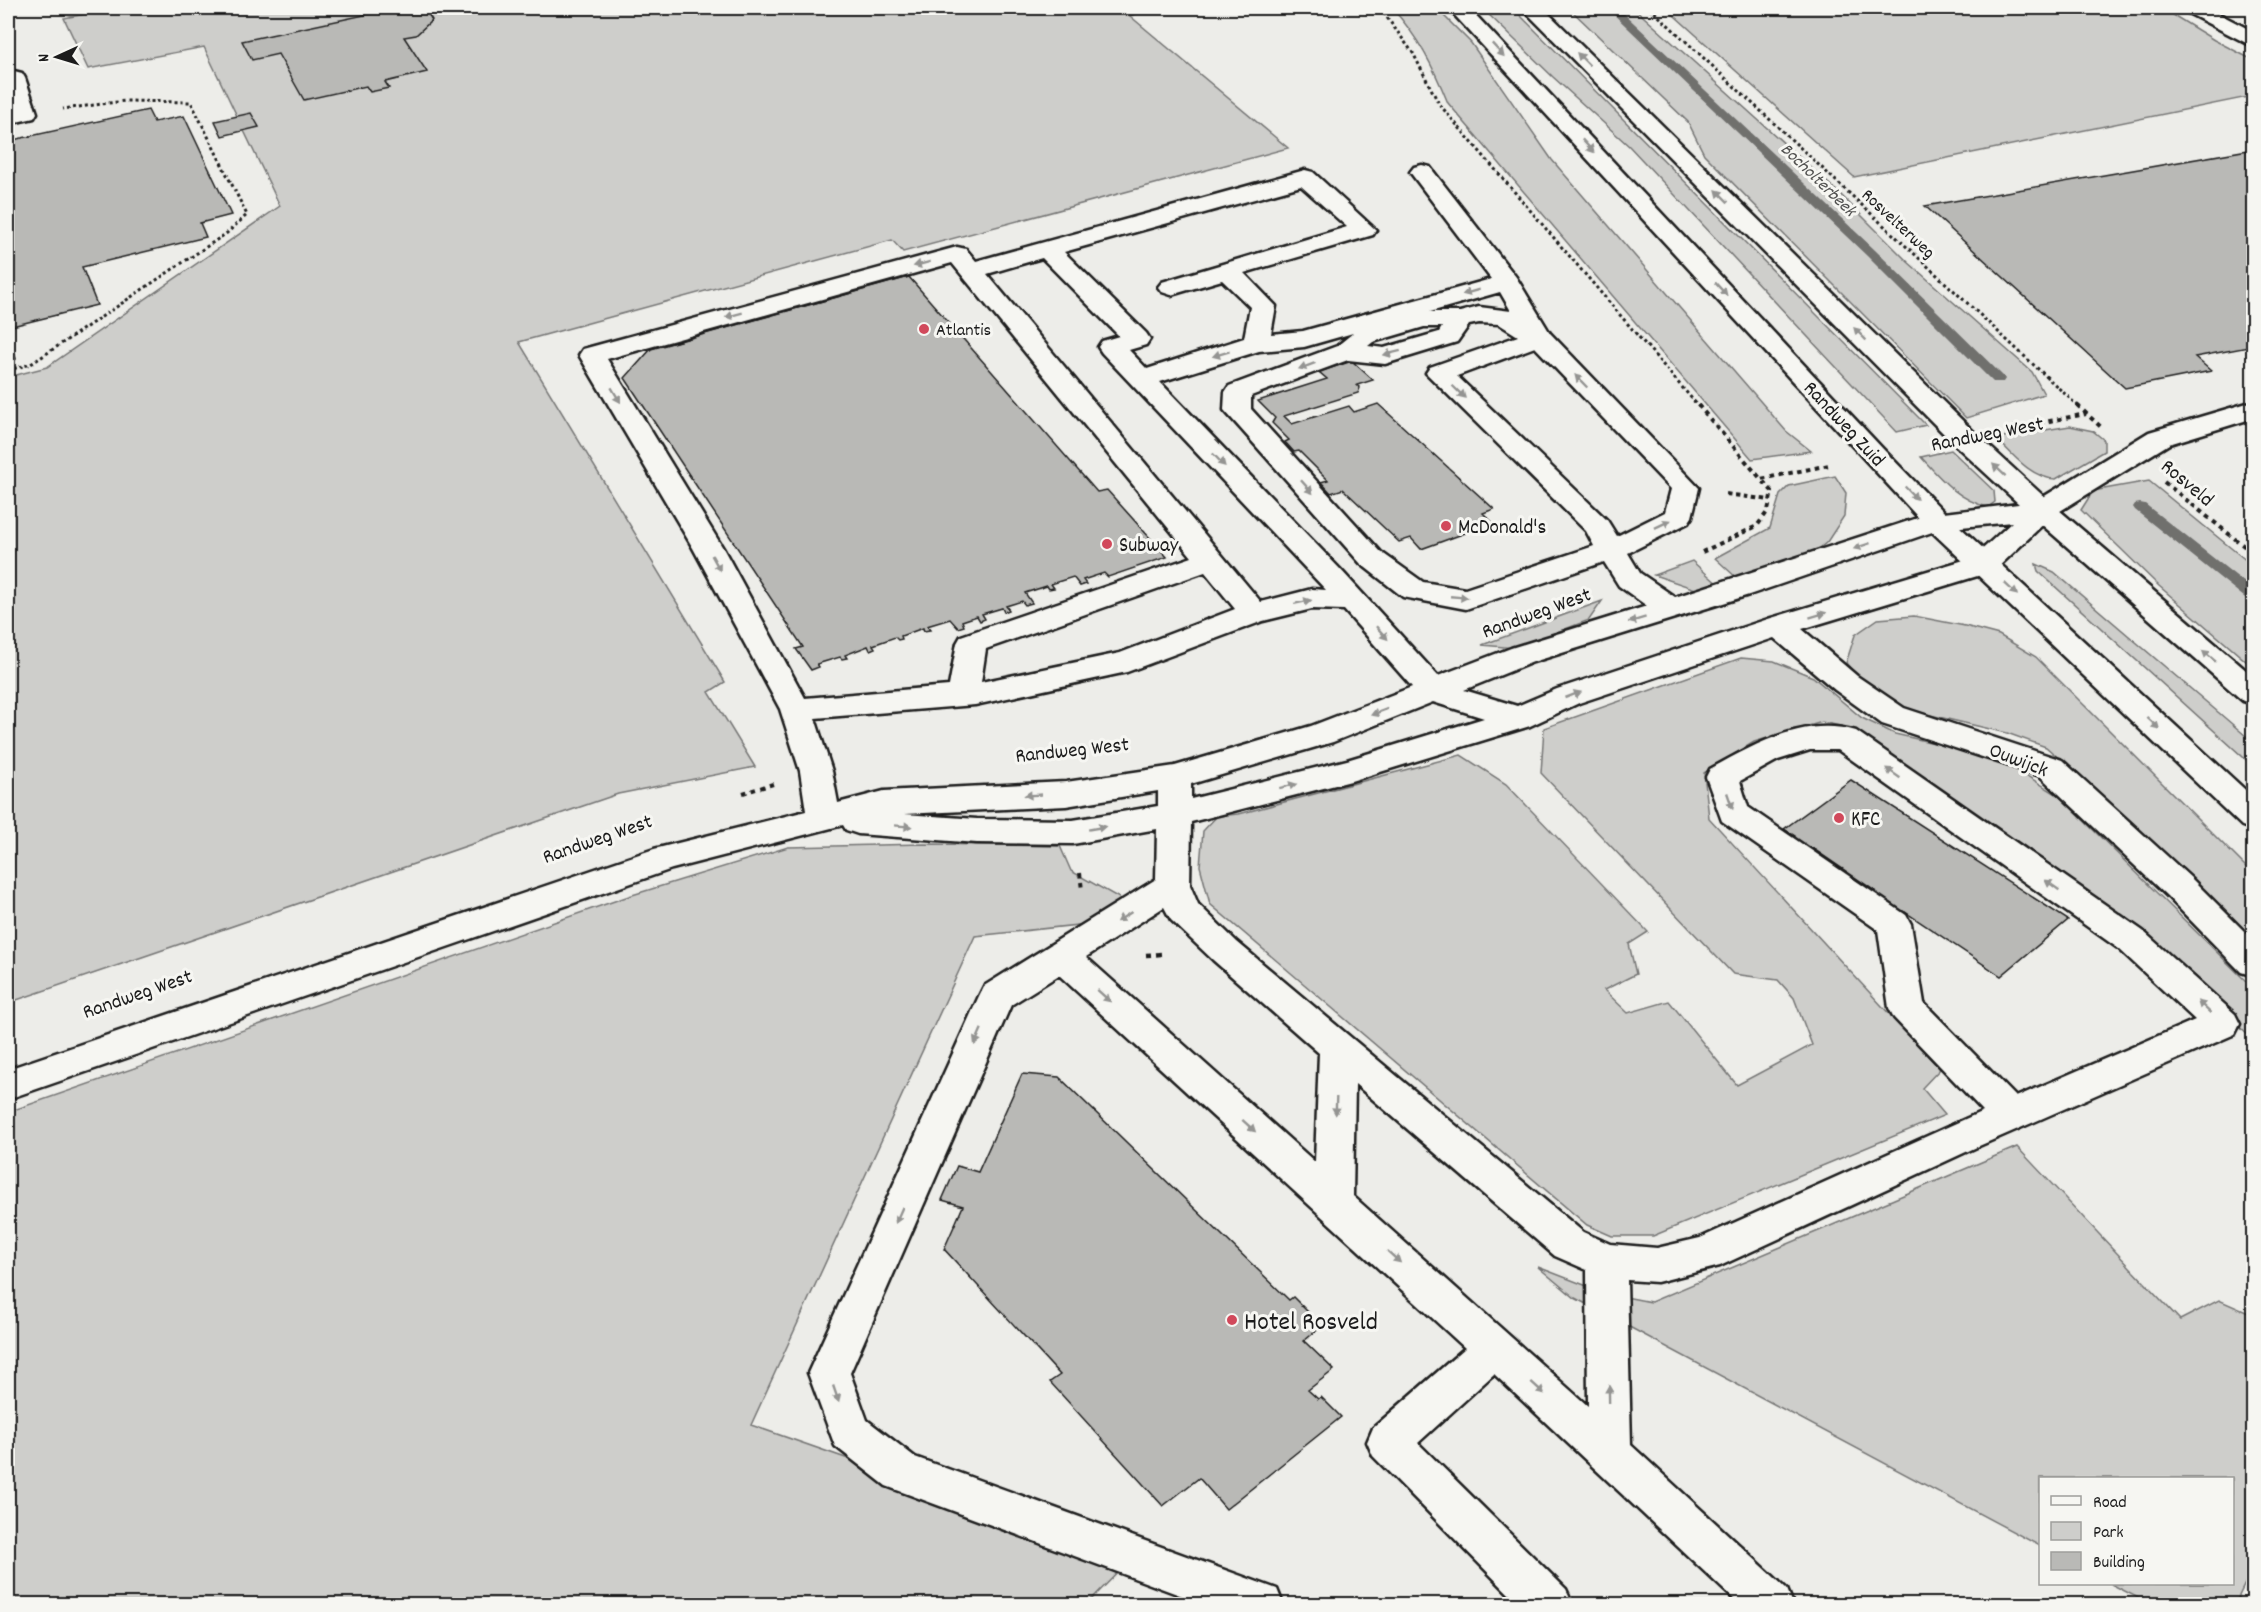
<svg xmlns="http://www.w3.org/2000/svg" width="2261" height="1612" font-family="Dekko,sans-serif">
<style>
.green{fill:#cececb;stroke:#757574;stroke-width:1.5}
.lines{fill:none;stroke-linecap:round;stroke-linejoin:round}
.stream{fill:#6f6f6d;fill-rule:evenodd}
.building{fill:#b9b9b6;stroke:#1c1c1c;stroke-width:1.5}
.minor-casing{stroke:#1c1c1c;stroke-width:5}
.major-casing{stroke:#1c1c1c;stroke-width:5}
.path-far2{stroke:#1c1c1c;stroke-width:3;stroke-dasharray:3 3;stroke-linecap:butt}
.path-far1{stroke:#1c1c1c;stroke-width:4;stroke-dasharray:4.5 4.5;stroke-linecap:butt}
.path{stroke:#1c1c1c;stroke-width:4.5;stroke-dasharray:5 5;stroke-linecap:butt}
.minor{fill:#f6f6f2;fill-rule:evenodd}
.major{fill:#f6f6f2;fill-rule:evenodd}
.oneway{fill:#949492}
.poi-dot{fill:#d1495b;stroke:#f6f6f2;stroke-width:2}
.labels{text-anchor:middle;stroke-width:6;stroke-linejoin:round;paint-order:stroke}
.far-water-label{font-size:18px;font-style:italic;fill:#535352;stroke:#f6f6f2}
.far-street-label{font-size:18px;fill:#1c1c1c;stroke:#f6f6f2}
.far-poi-label{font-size:18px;fill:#1c1c1c;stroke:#f6f6f2;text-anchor:start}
.street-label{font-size:21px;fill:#1c1c1c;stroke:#f6f6f2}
.poi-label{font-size:21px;fill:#1c1c1c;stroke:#f6f6f2;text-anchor:start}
.near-poi-label{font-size:26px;fill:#1c1c1c;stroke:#f6f6f2;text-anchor:start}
</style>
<rect width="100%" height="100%" fill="#edede9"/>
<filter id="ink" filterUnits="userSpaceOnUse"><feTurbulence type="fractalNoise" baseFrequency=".0167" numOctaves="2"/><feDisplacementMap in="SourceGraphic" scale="12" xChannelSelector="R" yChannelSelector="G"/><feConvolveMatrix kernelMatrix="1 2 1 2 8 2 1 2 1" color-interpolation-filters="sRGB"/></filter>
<g filter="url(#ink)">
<path class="green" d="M118,8h1031l-19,8 158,132 -385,104 -11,-12 -373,102 206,340 -16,10 46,75 -137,27 -610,209v-626l39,-10 233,-161 -76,-159 -116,22 -24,-51z
M1392,8h44l35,35 81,117 234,271 25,20 -59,8 -304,-356c-15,-37 -29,-65 -56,-95z
M1482,8h31l413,417 -29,7 -268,-286 -76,-69z
M1569,8h65l205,185 69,69 124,110 12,22 -78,24 -262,-264 -16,-32z
M1666,8h496l52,32 39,20v36l-399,81z
M2070,426l23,5 11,9v11l-48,28c-24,0 -44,-25 -60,-41z
M1951,450l43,41 1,11 -7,5c-30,-7 -47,-28 -67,-50z
M1835,476l11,17 -2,23 -17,26 -19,16 -69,22 -24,-22 55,-30 10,-33 9,-9z
M2149,481l104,85v101l-94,-81 -78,-76 12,-19z
M1692,561l27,24 -15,7 -50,-17z
M2036,564l18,8 199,170v24l-215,-195z
M1602,601l-13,19 -74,28 -33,-3z
M1914,616l51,10 34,9 37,22 217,217v66l-155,-147 -52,-46 -39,-14 -98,-23 -36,-16 -27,-31 9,-28 23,-16z
M1741,658l33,3 39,16 49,41 33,16 83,19 41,18 39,24 195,193v52l-77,-74 -75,-65 -261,-175 -18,-4 -68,20 -50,31 5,45 231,251 -18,19 23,27 -292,121h-41l-25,-11 -377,-321 -10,-38 3,-35 14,-15 22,-2 222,-59 45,29 142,148 -19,12 7,30 -32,16 24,23 41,-12 68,84 75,-40 -18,-47 -16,-18 -45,-6 -192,-201 3,-45z
M924,844l136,2 11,25 82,46 -178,19 -224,489 381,133 -45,46h-1079v-492l621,-216 159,-49z
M2017,1147l163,173 39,-20 34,15v252l-18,37h-85l-39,-20h121v-106h-192v68l-465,-248 -37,-31 67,26 46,9z"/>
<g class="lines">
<path class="stream" d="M1607,8h11l257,242 128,126 2,3 -2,3h-10l-126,-126z
M2140,503l5,1 109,86v13l-5,-2 -114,-91 -2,-3 2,-3z"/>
</g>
<path class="building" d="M397,8l30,4 5,8 -16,15 -12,2 23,35 -42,10 4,6 -19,4 -4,-6 -62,14 -26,-46 -26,6 -10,-19z
M148,110l6,12 30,-6 47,99 -31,8 6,14 -124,30 15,38 -89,22v-186z
M251,113l8,14 -37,9 -7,-15z
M2254,149v197l-59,11 16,14 -86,17 -200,-182z
M909,277l188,215 10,-2 60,67 -59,20 -4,-4 -21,7 3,4 -6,2 -7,-9 -22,7 3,4 -5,1 -2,-3 -22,7 7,10 -7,2 -3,-4 -16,5 3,4 -5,2 -2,-4 -20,6 3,5 -5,2 -3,-5 -15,5 2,5 -6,2 -8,-9 -23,7 3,4 -6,1 -1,-3 -22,8 1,3 -4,1 -3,-3 -22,8 2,3 -5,2 -2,-4 -23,9 2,3 -5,1 -2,-2 -23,7 2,3 -8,3 -15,-21 7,-2 -178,-269 26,-29z
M8,331l8,28 -8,2z
M1352,361l21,19 -16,5 3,3 -2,5 -74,23 8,8 57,-18 5,6 24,-8 116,105 -11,4 10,10 -72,26 -10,-11 -12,4 -56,-53 -12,4 -10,-11 7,-2 -29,-29 -5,1 -9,-10 4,-2 -17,-17 3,-5 -17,-17 69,-22 -8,-7z
M1851,780l217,140 -67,56 -96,-64 -8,6 -30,-21 8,-6 -63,-43 -8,6 -17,-12 8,-6 -11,-7z
M1022,1074l37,3 230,223 4,-3 29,29 -18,15 30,29 -26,20 10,9 3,-2 20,20 -115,92 -27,-31 -36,28 -113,-124 10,-7 -116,-126 19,-43 -21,-6 15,-34 21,6z"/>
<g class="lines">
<defs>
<path id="minor" d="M2183,8h25l46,24v15l-68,-35z
M14,71l8,2 3,5 12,35 -3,5 -26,6v-14l5,-1 -5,-18v-18z
M1422,165l8,2 86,110 34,56 149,155 -7,29 -4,6 -60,30 12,20 35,24 252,-82 108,-13 114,-70 105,-31v17l-85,26 -117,72 -58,55 -192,58 55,47 47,32 158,52 129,118 63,63v35l-13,-4 -74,-76 -127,-120 -158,-52 -47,-34 -61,-52 -195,65 -49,23 -179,55 -160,41 -1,63 8,19 39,38 346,290 27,12 47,4 43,-10 283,-127 -89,-93 -5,-10 -11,-78 -156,-109 -16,-44 4,-8c45,-25 94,-53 146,-38l287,200 92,83 5,10 -5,10 -256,112 -259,120 -63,16 -30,-2 4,165 156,144 6,15h-54l-245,-230 -76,69 148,146 7,15h-54l-146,-148 -6,-14 6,-14 92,-80 -406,-373 -48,30 -161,368 17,47 48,37 362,132 6,15h-79l-318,-118 -51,-40 -27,-73 171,-377 5,-10 172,-107 1,-50 -84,15 -96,-1 -119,-9 -12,-4 -3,-5 -171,44 -664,230v-30l646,-220 152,-38 -6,-40 -20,-62 -87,-161 -114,-193 4,-6 374,-102 9,2 10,12 329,-91 8,2 63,58 -3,5 -129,38 32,33 -5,28 32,-3 188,-52 -81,-107 4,-5zM1301,186l46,41 -185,55 -4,5 4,5 9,3 51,-15 28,27 -6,31 -97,31 -18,-19 17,-5 4,-6 -4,-6 -82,-81zM1042,258l77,78 -17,5 -4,6 4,6 224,237 -14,-1 -51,13 -274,-328zM952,263l240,294 -231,79 -4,7 -8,43 -144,12 -82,-150 -116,-189zM1500,292l11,19 -32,-4 -19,5h-30zM1479,323l20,1 19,12 -88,31 -4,6 160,158 8,15 -129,43 -42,-7 -42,-30 -130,-143v-13l97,-36 37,4 72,-22 12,-17zM1424,327h18l-3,5 -55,16 -16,-2 5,-4zM1353,333l-16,13 -108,40 -4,6 -1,18 137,154 42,33 63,12 138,-47 15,24 28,20 -136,42 -73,28 -98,-107 -180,-187 99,-31 45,-4zM1535,347l136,142 -6,23 -48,24 -10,-16 -150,-144zM2012,522l-38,35 -206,62 -211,70 -40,17 -53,-16 69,-28 216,-67 192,-66zM1205,572l30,37 -115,44 -139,29 5,-33zM1312,609l32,1 68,77 -101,39 -136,40 -109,16 -182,9 -46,12 -6,-32 -17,-53 160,-13 152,-33 136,-51zM1433,702l51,16 -137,42 -156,39v-15l142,-42zM1810,750h28l281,199 76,71 -179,77 -92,-94 -13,-79 -5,-9 -158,-108 -8,-26 38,-21zM1158,791v15l-85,14 -96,-1 -73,-5 162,-8zM1164,907l7,13 42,40 106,93 -4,109 -229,-205zM1355,1084l200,172 32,14 1,136 -235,-210z"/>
<path id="major" d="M1448,8h21l414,441 64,66 307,283v32l-12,-4 -315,-299z
M1522,8h21l431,424 78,72 202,173v27l-11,-3 -211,-185 -78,-72z"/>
</defs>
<use href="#minor" class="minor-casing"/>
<use href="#major" class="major-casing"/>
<path class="path-far2" d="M1380,8l33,45 26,51 260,303
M1650,8l429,399
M8,370l23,-6 196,-131 20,-18 -56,-113 -66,-1 -62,8"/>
<path class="path-far1" d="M1698,405l63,74
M2077,405l25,23
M2013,428l73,-14
M2164,482l90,72
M1726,494l44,6
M1702,552l55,-26 11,-15 4,-20 -11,-12 68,-14
M743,793l30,-9
M1080,873l2,17"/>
<path class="path" d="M1146,955l17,-1"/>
<use href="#minor" class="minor"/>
<use href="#major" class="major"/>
</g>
<defs><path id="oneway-solid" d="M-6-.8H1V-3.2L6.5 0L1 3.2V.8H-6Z" transform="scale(1.5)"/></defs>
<g class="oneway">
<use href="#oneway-solid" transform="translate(1498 50) rotate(47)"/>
<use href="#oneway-solid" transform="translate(1583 59) rotate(-135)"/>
<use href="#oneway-solid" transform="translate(1588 146) rotate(47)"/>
<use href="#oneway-solid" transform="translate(1722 196) rotate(-135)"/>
<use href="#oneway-solid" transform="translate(922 264) rotate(165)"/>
<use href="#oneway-solid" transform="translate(1721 289) rotate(47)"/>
<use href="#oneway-solid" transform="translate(1471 292) rotate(164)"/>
<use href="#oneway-solid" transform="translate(734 315) rotate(165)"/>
<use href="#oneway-solid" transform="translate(1860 334) rotate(-135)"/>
<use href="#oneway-solid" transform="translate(1392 353) rotate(166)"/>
<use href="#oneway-solid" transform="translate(1221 354) rotate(163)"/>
<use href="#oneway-solid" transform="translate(1307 366) rotate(160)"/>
<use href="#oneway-solid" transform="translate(1581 381) rotate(-134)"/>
<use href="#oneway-solid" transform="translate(1459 392) rotate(44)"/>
<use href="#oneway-solid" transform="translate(616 395) rotate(59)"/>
<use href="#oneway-solid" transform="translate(1219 460) rotate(46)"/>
<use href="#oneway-solid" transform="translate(1999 470) rotate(-137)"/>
<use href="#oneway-solid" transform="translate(1307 487) rotate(48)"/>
<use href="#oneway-solid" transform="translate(1911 493) rotate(46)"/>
<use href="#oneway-solid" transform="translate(1663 524) rotate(-26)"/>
<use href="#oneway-solid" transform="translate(1862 546) rotate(161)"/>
<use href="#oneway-solid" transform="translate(716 563) rotate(61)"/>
<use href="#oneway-solid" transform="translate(2011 589) rotate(43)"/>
<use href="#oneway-solid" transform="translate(1459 597) rotate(5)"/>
<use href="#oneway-solid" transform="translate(1303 602) rotate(-12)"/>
<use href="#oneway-solid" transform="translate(1818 615) rotate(-17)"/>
<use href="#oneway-solid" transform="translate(1637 620) rotate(163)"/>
<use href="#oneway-solid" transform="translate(1382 633) rotate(48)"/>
<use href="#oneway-solid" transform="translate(2209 656) rotate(-140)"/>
<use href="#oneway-solid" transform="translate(1573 695) rotate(-20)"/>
<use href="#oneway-solid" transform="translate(1379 712) rotate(159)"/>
<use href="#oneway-solid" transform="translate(2153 723) rotate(43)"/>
<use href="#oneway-solid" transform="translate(1893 773) rotate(-145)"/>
<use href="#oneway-solid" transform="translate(1288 786) rotate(-14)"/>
<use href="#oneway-solid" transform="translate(1033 795) rotate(177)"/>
<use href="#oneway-solid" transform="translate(1730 801) rotate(71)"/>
<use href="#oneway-solid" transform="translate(903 826) rotate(4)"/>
<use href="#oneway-solid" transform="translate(1097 828) rotate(-10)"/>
<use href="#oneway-solid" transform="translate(2052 885) rotate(-145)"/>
<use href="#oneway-solid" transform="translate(1124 917) rotate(147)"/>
<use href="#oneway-solid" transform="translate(1104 996) rotate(42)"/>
<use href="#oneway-solid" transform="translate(2204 1007) rotate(-137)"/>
<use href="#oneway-solid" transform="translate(978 1037) rotate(114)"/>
<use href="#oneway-solid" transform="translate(1336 1106) rotate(92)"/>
<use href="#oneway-solid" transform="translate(1249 1126) rotate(42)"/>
<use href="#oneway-solid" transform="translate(899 1215) rotate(114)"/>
<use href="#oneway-solid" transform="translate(1394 1257) rotate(42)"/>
<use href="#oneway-solid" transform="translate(1538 1388) rotate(42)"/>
<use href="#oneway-solid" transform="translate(836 1394) rotate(71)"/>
<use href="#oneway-solid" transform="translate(1609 1394) rotate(-91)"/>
</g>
</g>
<g class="poi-dot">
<circle cx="924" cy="329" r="6"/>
<circle cx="1446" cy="526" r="6"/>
<circle cx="1107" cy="544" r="6"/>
<circle cx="1839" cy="818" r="6"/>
<circle cx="1232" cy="1320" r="6"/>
</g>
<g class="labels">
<g class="far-water-label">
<text transform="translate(1819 179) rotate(44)" y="6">Bocholterbeek</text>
</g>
<g class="far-street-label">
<text transform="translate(1899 223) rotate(43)" y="6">Rosvelterweg</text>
</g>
<g class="far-poi-label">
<text x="936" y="335">Atlantis</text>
</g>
<g class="street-label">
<text transform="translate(1845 423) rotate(47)" y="7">Randweg Zuid</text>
<text transform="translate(1987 433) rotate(-11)" y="7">Randweg West</text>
<text transform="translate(2188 482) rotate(40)" y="7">Rosveld</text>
<text transform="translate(1536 612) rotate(-20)" y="7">Randweg West</text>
<text transform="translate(1072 749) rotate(-6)" y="7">Randweg West</text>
<text transform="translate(2019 759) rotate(21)" y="7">Ouwijck</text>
<text transform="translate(597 838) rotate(-19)" y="7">Randweg West</text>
<text transform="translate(137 993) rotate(-19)" y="7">Randweg West</text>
</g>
<g class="poi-label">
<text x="1458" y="533">McDonald's</text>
<text x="1119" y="551">Subway</text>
<text x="1851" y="825">KFC</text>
</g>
<g class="near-poi-label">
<text x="1244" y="1329">Hotel Rosveld</text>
</g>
</g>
<rect width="2261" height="1612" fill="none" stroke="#f6f6f2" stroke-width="30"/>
<rect x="15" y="15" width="2231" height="1582" fill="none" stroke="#1c1c1c" stroke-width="2" filter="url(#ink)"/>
<rect x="2039" y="1477" width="195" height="108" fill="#f6f6f2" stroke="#9f9f9c" stroke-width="1.5"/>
<rect x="2051" y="1496" width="30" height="9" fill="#f6f6f2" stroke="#9f9f9c" stroke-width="1.5"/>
<text x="2093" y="1507" font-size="18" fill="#1c1c1c">Road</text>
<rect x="2051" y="1522" width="30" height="18" fill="#cececb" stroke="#9f9f9c" stroke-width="1.5"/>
<text x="2093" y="1537" font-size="18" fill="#1c1c1c">Park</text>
<rect x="2051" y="1552" width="30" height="18" fill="#b9b9b6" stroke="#9f9f9c" stroke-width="1.5"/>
<text x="2093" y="1567" font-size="18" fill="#1c1c1c">Building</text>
<g transform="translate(57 57) rotate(266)" stroke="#f6f6f2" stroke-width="4.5" paint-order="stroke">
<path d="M0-4.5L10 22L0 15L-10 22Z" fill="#1c1c1c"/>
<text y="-9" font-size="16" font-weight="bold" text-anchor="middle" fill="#1c1c1c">N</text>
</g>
</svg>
